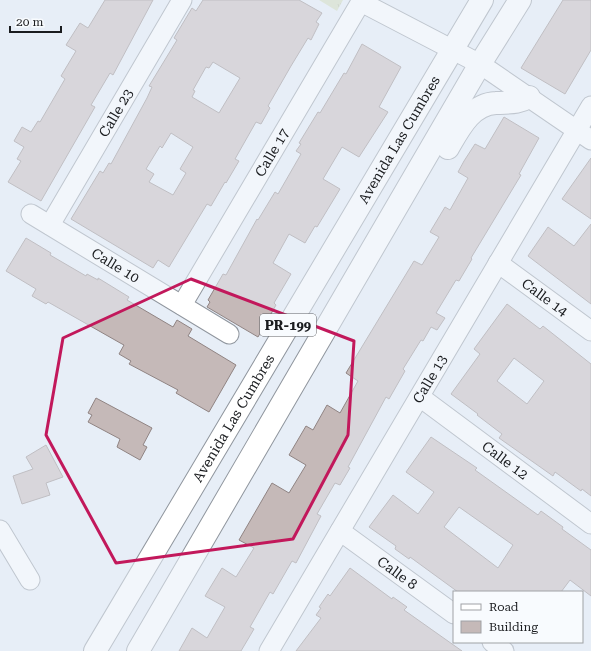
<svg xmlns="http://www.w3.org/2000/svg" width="591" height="651" font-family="'Roboto Serif',serif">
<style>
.grass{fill:url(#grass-tufts)}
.building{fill:#c5b9b8;stroke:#908483;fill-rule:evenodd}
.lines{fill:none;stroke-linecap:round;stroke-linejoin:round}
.minor-casing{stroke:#90969e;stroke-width:21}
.highway-casing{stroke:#90969e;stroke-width:24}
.minor{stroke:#fff;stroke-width:19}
.highway{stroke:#fff;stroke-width:22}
.marked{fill:none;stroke:#c2185b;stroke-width:3;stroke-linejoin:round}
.labels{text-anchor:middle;stroke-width:3.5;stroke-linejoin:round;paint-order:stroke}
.shield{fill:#f8fbfe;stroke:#5d5f62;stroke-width:1}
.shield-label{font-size:13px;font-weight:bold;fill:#1a1c1f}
.street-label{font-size:14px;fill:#1a1c1f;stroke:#f8fbfe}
</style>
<defs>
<pattern id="grass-tufts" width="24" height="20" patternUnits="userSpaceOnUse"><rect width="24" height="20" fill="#d0d9b6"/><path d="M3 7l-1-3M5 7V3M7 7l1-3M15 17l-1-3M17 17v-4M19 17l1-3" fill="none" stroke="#b2ba9c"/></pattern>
</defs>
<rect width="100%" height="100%" fill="#e7eef7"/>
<path class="grass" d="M319,0h24l-6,11z"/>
<path class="building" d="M105,0h48l-40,75 -3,-2 -19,32 4,2 -54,94 -33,-19 13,-21 -4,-2 7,-12 -10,-6 8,-14 9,5 7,-11 2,1 25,-43 -4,-3 15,-25 -10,-6 14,-22 8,5z
M203,0h96l23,13 -6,9 3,2 -8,16 -3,-2 -17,28 -23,40 2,2 -9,16 -5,-2 -21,37 4,2 -13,22 -1,-1 -14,24 -4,-2 -38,63 -11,-7 -5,8 -82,-49 29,-48 3,2 6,-10 2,1 36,-66 5,-11 -3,-1 28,-46 -3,-2 18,-30 4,3zM213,62l27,16 -21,35 -27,-16 3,-6 -2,-1 13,-23 3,1zM171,133l22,14 -13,22 6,4 -13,22 -24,-13 5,-8 -8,-5 14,-23 2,2z
M563,0h28v50l-26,44 -44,-26z
M362,44l39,23 -22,40 9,5 -29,45 -17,-10 -19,32 17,10 -23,38 -2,-1 -10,17 -16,-9 -16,29 18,11 -17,29 2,2 -18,32 -51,-30 3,-5 -2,-2 15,-26 3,1 31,-56 1,1 17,-28 3,2 23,-40 -5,-3 5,-7 -2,-1 19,-31 2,1 24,-40 2,1z
M504,117l35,21 -20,36 2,1 -50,83 1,1 -13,22 -3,-1 -20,33 9,5 -8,12 -6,-3 -8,14 -2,-1 -18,29 2,2 -16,28 -3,-2 -38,70 2,1 -10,17 -5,-2 -18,31 4,2 -25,47 -4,-2 -19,33 -3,-2 -20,35 4,2 -13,22h-62l13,-23 15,10 18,-31 -20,-11 17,-28 14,9 18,-29 -15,-8 33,-57 17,10 17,-28 -17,-10 17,-29 7,4 14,-25 13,8 18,-32 -12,-8 68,-112 8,4 17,-28 -9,-5 15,-25 5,3 18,-32 -10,-6 6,-11 11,-17 10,5z
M591,158v61l-29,-20z
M591,224v80l-63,-48 20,-29 26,19z
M26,238l25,15 -1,2 36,21 1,-2 11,6v-2l31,19 -2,3 46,27 4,-7 15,9 -4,7 48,29 -27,47 -33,-19 2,-3 -49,-26 2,-3 -12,-7 5,-9 -2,-1 -74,-42 -2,2 -14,-8 4,-7 -30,-18z
M507,304l33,25 3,-3 48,38v132l-9,-7 -1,2 -26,-19 -2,4 -54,-38 3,-4 -25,-19 1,-1 -27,-20 29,-40 -6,-5zM514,358l30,23 -17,23 -30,-23z
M96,398l56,30 -9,17 4,2 -7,13 -23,-13 3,-8 -32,-17 4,-7 -4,-2z
M431,437l46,31 -2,2 63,45 3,-4 22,16 -1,2 29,21v46l-21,-16 -9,12h-103l-48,-35 -1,2 -14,-10 1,-3 -27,-19 24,-32 25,19 16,-22 -28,-20zM459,507l54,38 -15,23 -54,-41z
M46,445l17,32 -17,6 4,12 -28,9 -9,-28 20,-7 -7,-12z
M350,568l42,31 1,-2 14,10 -3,3 58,41h-166l25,-33 -5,-3 5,-7 -2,-1 9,-13 2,2z"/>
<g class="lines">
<defs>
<g id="minor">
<path d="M361,2l119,62 111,76"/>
<path id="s1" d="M31,214l198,120"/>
<path id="s2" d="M50,225l132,-225"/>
<path id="s3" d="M498,263l93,68"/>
<path id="s4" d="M182,305l180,-305"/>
<path id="s5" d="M420,397l171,127"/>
<path d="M0,530l30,50"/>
<path id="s6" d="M340,531l114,83"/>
<path d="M492,642l12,9"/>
<path id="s7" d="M269,651l322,-545"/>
</g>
<g id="highway">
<path d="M448,148c11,-19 23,-44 48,-45 13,-1 21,1 33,-6"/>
<path id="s8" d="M95,651l387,-651"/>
<path d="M138,651l342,-587 40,-64"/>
</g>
</defs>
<use href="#minor" class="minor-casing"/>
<use href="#highway" class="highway-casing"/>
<use href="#minor" class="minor"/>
<use href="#highway" class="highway"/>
</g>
<path d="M0 0H591V651H0ZM191,279l163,62 -6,94 -55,104 -177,24 -70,-128 17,-97z" fill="#e7eef7" fill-opacity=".55" fill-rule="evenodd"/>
<path class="marked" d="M191,279l163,62 -6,94 -55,104 -177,24 -70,-128 17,-97z"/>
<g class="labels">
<rect class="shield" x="260" y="314" width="56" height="22" rx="3"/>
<g class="shield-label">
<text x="288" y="330">PR-199</text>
</g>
<g class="street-label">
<text dy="5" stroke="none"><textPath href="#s2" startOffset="130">Calle 23</textPath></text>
<text dy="5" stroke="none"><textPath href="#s8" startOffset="595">Avenida Las Cumbres</textPath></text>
<text dy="5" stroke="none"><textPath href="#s4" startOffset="177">Calle 17</textPath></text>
<text dy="5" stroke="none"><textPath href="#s1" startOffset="99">Calle 10</textPath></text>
<text dy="5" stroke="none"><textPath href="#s3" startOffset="58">Calle 14</textPath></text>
<text dy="5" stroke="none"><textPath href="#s7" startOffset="316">Calle 13</textPath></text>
<text dy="5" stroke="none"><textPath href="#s8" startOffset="271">Avenida Las Cumbres</textPath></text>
<text dy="5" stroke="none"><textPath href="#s5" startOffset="106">Calle 12</textPath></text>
<text dy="5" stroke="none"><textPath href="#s6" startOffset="71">Calle 8</textPath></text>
</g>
</g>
<rect x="453" y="591" width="130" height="52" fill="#f8fbfe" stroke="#9fa2a5"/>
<rect x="461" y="604" width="20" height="6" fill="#ffffff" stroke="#9fa2a5"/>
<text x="489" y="611" font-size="12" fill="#1a1c1f">Road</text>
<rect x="461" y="621" width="20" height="12" fill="#c5b9b8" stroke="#9fa2a5"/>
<text x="489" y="631" font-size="12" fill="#1a1c1f">Building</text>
<path d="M10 26v6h51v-6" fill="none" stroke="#1a1c1f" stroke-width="2"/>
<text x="16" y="26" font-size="12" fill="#1a1c1f" stroke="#f8fbfe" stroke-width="3" paint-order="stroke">20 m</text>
</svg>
